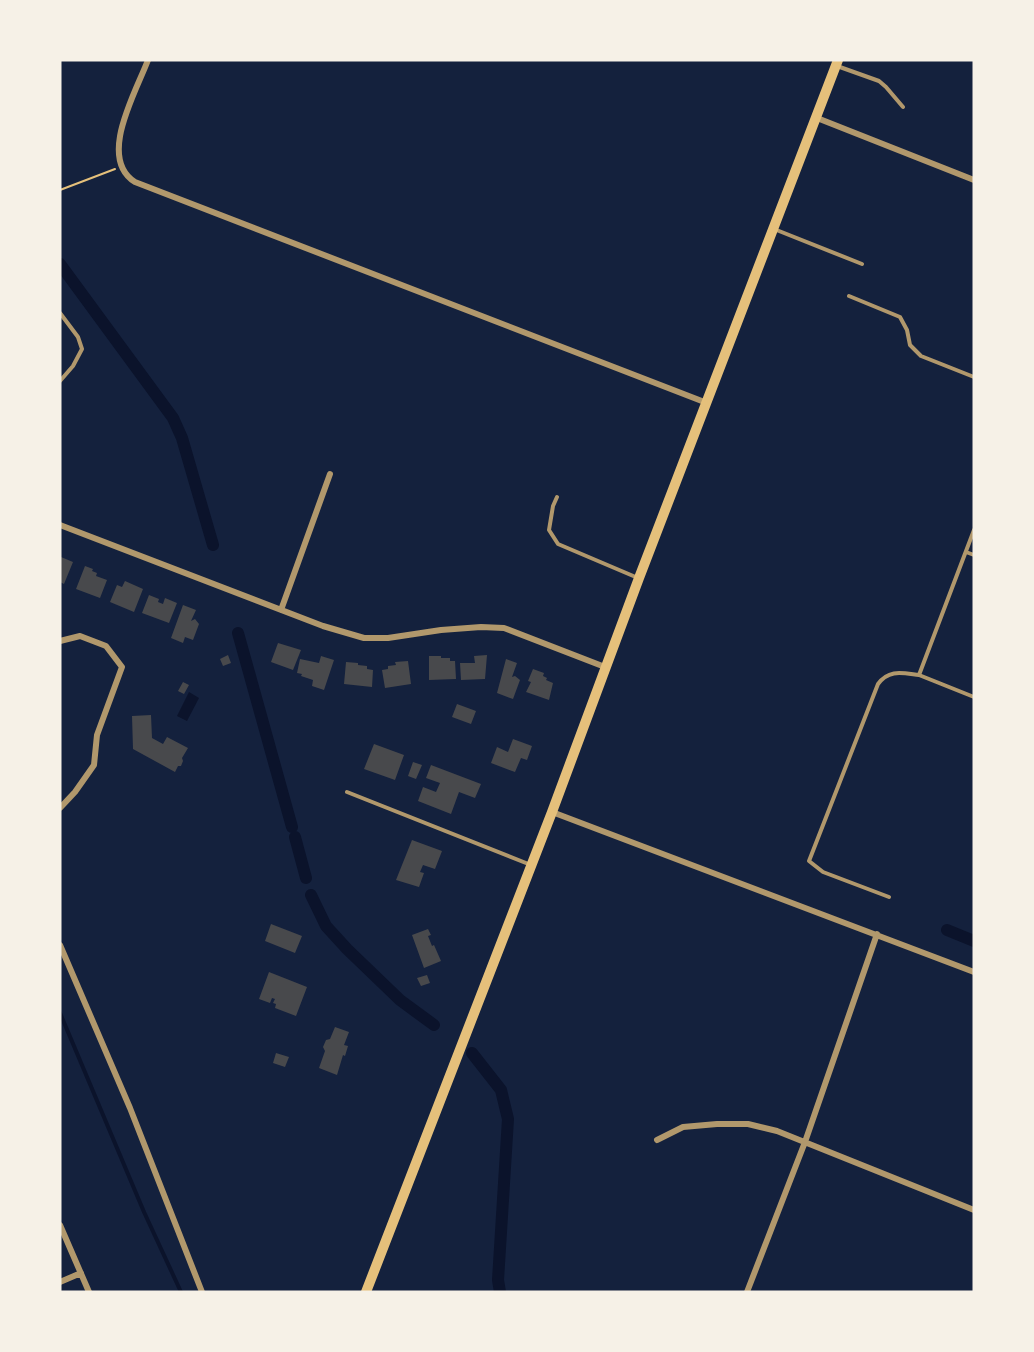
<svg xmlns="http://www.w3.org/2000/svg" width="1034" height="1352" font-family="'PT Sans Narrow',sans-serif">
<style>
.water{fill:#0b132b}
.lines{fill:none;stroke-linecap:round;stroke-linejoin:round}
.stream{stroke:#0b132b;stroke-width:4}
.canal{stroke:#0b132b;stroke-width:12}
.building{fill:#48494c}
.path{stroke:#e5c07b;stroke-width:2}
.service{stroke:#b1986c;stroke-width:4}
.minor{stroke:#b1986c;stroke-width:6}
.secondary{stroke:#e5c07b;stroke-width:10}
</style>
<rect width="100%" height="100%" fill="#14213d"/>
<path class="water" d="M189,692l10,6 -12,23 -10,-5z"/>
<g class="lines">
<path class="stream" d="M60,1013l84,199 37,80"/>
<path class="canal" d="M60,264l113,154 9,20 31,107
M238,633l54,194
M295,837l11,41
M311,895l15,31 21,23 53,51 34,25
M947,930l27,11
M472,1053l29,37 7,29 -10,161 2,12"/>
</g>
<path class="building" d="M61,557l12,5 -9,22 -4,-2z
M85,566l8,3 -1,2 5,2 -1,3 11,4 -7,18 -24,-9z
M125,581l18,8 -9,23 -24,-10 7,-17 5,2z
M149,595l10,4 -1,3 5,2 2,-6 12,5 -8,20 -27,-10z
M183,605l13,5 -5,11 4,-2 4,5 -6,16 -8,-3 -2,6 -12,-5z
M278,643l23,7 -8,20 -22,-8z
M228,655l3,8 -8,3 -3,-7z
M487,655l-2,24 -24,1 -1,-17h15l-1,-7z
M321,656l13,4 -10,30 -12,-4 1,-6 -12,-4 1,-2 -5,-1 3,-14 19,4z
M429,656h12v2h9v3h5l1,18 -27,1z
M506,659l11,4 -5,14 3,-1 5,4 -7,19 -16,-6z
M408,661l3,23 -26,4 -3,-18 6,-1v-3l8,-1 -1,-3z
M346,662l12,1v2l9,1v3l6,1 -1,17 -28,-3z
M533,669l11,4 -1,3 4,2 -1,2 7,3 -4,17 -23,-8 5,-10 -3,-1z
M183,682l6,3 -5,9 -6,-3z
M457,704l19,7 -5,13 -19,-7z
M151,715l1,23 11,6 4,-7 21,11 -6,10 1,3 -2,5h-3l-3,6 -42,-23 -1,-33z
M513,739l19,7 -5,14 -6,-2 -6,14 -24,-9 6,-16 11,5z
M374,744l30,11 -9,25 -31,-11z
M413,762l9,3 -6,14 -8,-3z
M431,765l50,19 -6,14 -16,-6 -8,22 -33,-13 5,-14 13,5 4,-9 -14,-5z
M412,840l30,11 -7,18 -12,-4 -3,7 4,1 -5,14 -23,-7z
M271,924l31,12 -7,17 -30,-12z
M428,929l3,6 -3,1 4,10 2,-1 7,16 -17,7 -12,-33z
M269,972l38,15 -11,29 -21,-8 1,-4 -3,-1 2,-4 -3,-1 -2,5 -11,-4z
M427,975l3,8 -9,3 -4,-8z
M335,1027l14,5 -5,13 4,1 -3,10 -2,-1 -6,20 -18,-7 6,-17 -2,-4 3,-7 4,-1z
M276,1053l13,4 -4,10 -12,-4z"/>
<g class="lines">
<path class="path" d="M60,190l55,-21"/>
<path class="service" d="M837,66l42,15 7,6 17,20
M774,229l88,35
M849,296l51,21 7,13 3,15 11,11 53,21
M60,313l18,24 4,12 -9,17 -13,15
M557,497l-4,9 -4,24 9,14 80,34
M966,552l8,3
M919,675l55,22
M347,792l184,73
M889,897l-66,-25 -14,-11 69,-177c11,-15 24,-11 41,-9l55,-145"/>
<path class="minor" d="M148,60c-12,32 -51,98 -13,122l572,221
M817,118l157,62
M60,525l263,101 41,12h24l53,-8 40,-3 23,1 101,39
M281,610l49,-136
M60,641l20,-5 26,10 16,21 -25,68 -3,30 -19,27 -15,16
M552,812l422,160
M60,945l70,163 72,184
M657,1140l26,-13 34,-3h31l29,7 197,79
M60,1225l29,67
M60,1282l21,-9
M747,1292l58,-150 72,-208"/>
<path class="secondary" d="M366,1292l186,-480 87,-234 199,-518"/>
</g>
<rect width="1034" height="1352" fill="none" stroke="#f6f1e7" stroke-width="123"/>
</svg>
